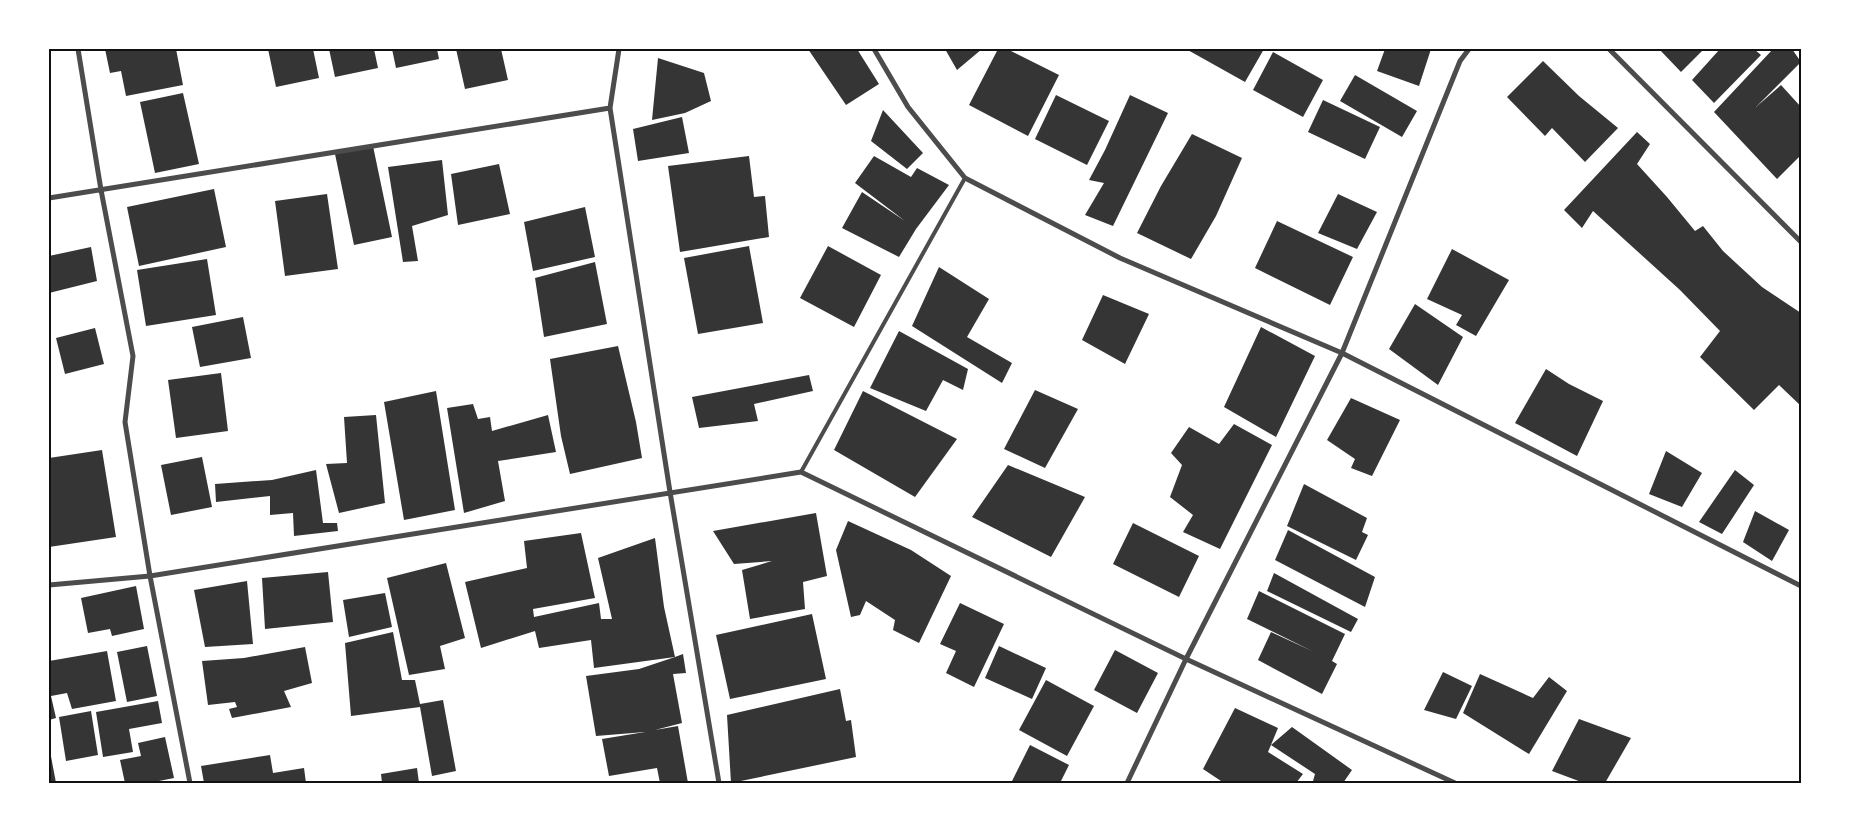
<svg xmlns="http://www.w3.org/2000/svg" width="1850" height="832" font-family="'Exo 2',sans-serif">
<style>
.building{fill:#353535}
.lines{fill:none;stroke-linecap:round;stroke-linejoin:round}
.service{stroke:#4c4c4c;stroke-width:4}
.minor{stroke:#4c4c4c;stroke-width:5}
.neatline{fill:none;stroke:#111;stroke-width:2}
</style>
<rect width="100%" height="100%" fill="#fff"/>
<path class="building" d="M105,49h71l7,36 -57,11 -5,-25 -11,2z
M268,49h45l6,29 -43,9z
M329,49h45l4,19 -43,9z
M392,49h45l2,10 -43,9z
M456,49h45l7,31 -43,9z
M808,49h49l22,35 -33,21z
M945,49h37l-25,21z
M998,49h9l52,26 -31,61 -59,-31z
M1186,49h78l-19,33z
M1385,49h46l-12,37 -42,-15z
M1659,49h45l-23,23z
M1720,49h34l7,6 -47,48 -22,-23z
M1773,49h19l9,13 -45,45 25,-22 20,22v48l-24,24 -63,-67z
M1273,52l50,28 -20,37 -50,-27z
M658,58l46,15 7,28 -26,12 -33,7z
M1543,61l36,35 39,32 -33,34 -33,-34 -7,8 -38,-39z
M1355,75l62,36 -15,26 -62,-36z
M183,93l16,71 -44,9 -15,-71z
M1056,95l53,26 -22,44 -52,-26z
M1130,95l38,18 -55,113 -28,-11 19,-32 -15,-3 16,-30z
M1323,100l57,27 -15,32 -57,-27z
M883,110l40,43 -16,16 -36,-28z
M682,117l7,36 -51,8 -5,-32z
M1637,132l13,12 -13,20 30,33 28,34 8,-5 20,25 39,36 39,26v93l-22,-21 -25,25 -54,-53 20,-26 -40,-41 -87,-79 -11,17 -18,-18z
M1192,134l50,24 -26,58 -25,43 -54,-26 24,-47z
M373,146l19,91 -38,8 -19,-91z
M749,156l5,41 11,-1 4,41 -89,15 -12,-86z
M874,156l37,21 6,-9 32,17 -33,44 -17,28 -57,-29 20,-36 43,29 -50,-38z
M442,160l6,55 -36,11 6,35 -15,1 -15,-95z
M499,164l11,50 -52,11 -7,-51z
M214,189l12,58 -87,19 -12,-59z
M327,194l11,75 -53,7 -10,-75z
M1338,194l39,18 -20,37 -39,-16z
M585,207l10,50 -62,14 -9,-49z
M1277,221l76,36 -23,48 -75,-37z
M749,246l14,77 -65,11 -14,-76z
M828,246l53,29 -27,52 -54,-29z
M91,247l6,34 -48,12v-37z
M1452,249l57,31 -33,56 -20,-11 6,-10 -35,-16z
M207,259l9,56 -70,11 -9,-56z
M595,262l12,62 -63,13 -9,-59z
M939,267l50,32 -22,38 45,26 -10,20 -90,-57z
M1103,295l46,19 -24,50 -43,-24z
M1415,304l48,33 -25,48 -49,-36z
M243,317l8,41 -51,9 -8,-40z
M1261,327l54,29 -39,81 -52,-30z
M95,328l9,36 -39,10 -9,-36z
M899,331l69,38 -5,21 -20,-10 -17,31 -56,-23z
M618,346l18,76 6,36 -72,16 -9,-38 -11,-77z
M1546,369l23,15 34,17 -26,55 -62,-33z
M221,373l7,58 -52,7 -8,-58z
M809,375l4,16 -59,13 4,17 -59,7 -7,-31z
M1035,390l43,19 -33,59 -41,-19z
M436,391l19,119 -51,10 -20,-118z
M863,391l94,48 -42,58 -81,-47z
M1351,398l49,22 -28,56 -21,-8 4,-9 -28,-19z
M473,404l5,15 12,-2 2,14 56,-16 8,37 -58,9 7,40 -41,12 -17,-105z
M376,415l9,88 -46,10 -13,-49 21,-1 -3,-46z
M1234,424l38,21 -52,104 -37,-17 10,-17 -23,-18 12,-32 -11,-12 18,-26 30,17z
M102,450l14,87 -67,10v-89z
M1666,451l36,22 -20,34 -33,-13z
M202,457l10,50 -41,8 -10,-50z
M1008,465l77,32 -34,60 -79,-40z
M316,470l7,53h14l1,8 -44,5 -1,-23 -23,2v-19l-54,6 -1,-18 57,-4z
M1735,470l19,15 -32,49 -23,-12z
M1304,484l63,34 -5,14 6,3 -12,25 -69,-34z
M1755,511l34,19 -17,31 -29,-19z
M816,513l11,63 -24,6 2,27 -55,10 -8,-49 30,-9 -38,3 -21,-33z
M848,521l63,29 40,26 -32,67 -26,-13 2,-10 -29,-19 -6,14 -9,2 -15,-67z
M1133,523l66,33 -20,41 -66,-33z
M1288,530l87,47 -10,30 -90,-47z
M581,533l14,65 -62,11 1,8 65,-14 2,16h11l-14,-61 57,-20 9,69 11,50 8,-3 3,19 -13,1 9,49 -27,7 23,-4 10,57h-28l-3,-15 -48,8 -7,-37 43,-7 -49,4 -10,-60 53,-7 36,-12 -81,11 -3,-28 -52,8 -4,-17 -54,17 -16,-66 62,-14 -3,-27z
M446,563l19,75 -25,8 5,23 -36,6 -22,-97z
M328,572l5,50 -68,7 -3,-51z
M1274,573l84,46 -7,13 -84,-41z
M247,581l6,63 -48,3 -11,-57z
M136,586l8,43 -32,7 -2,-7 -22,4 -7,-35z
M1259,591l86,43 -13,27 5,3 -15,30 -64,-34 13,-28 41,19 -65,-32z
M385,593l7,34 -43,10 -6,-37z
M960,603l44,21 -30,63 -28,-14 10,-22 -16,-7z
M812,614l14,65 -96,20 -14,-64z
M393,632l9,48h13l5,24 23,-4 13,71 -24,5 -12,-69 -69,9 -6,-73z
M147,646l10,50 -30,6 -10,-50z
M999,646l47,22 -14,31 -47,-21z
M305,647l7,36 -28,8 7,16 -59,11 -3,-9 8,-2 -2,-5 -27,3 -6,-44 42,-3z
M1115,650l43,23 -21,40 -43,-23z
M107,651l9,50 -44,8 -5,-16 -16,3 5,22 -7,2v-59z
M1443,672l29,14 -16,33 -32,-9z
M1480,674l53,24 16,-21 18,14 -38,63 -66,-41z
M1046,680l48,26 -27,50 -48,-26z
M840,689l6,32 5,-1 5,37 -125,26 -4,-68z
M158,701l4,22 -33,6 4,23 -30,5 -7,-45z
M1235,708l43,20 -10,24 35,22 -7,9h-72l-21,-14z
M91,711l7,44 -32,6 -7,-44z
M1579,719l52,19 -26,45h-21l-32,-12z
M1292,727l60,43 -9,13h-27l-3,-2 2,-7 -44,-29z
M165,737l9,41 -25,5h-24l-5,-23 21,-4 -3,-13z
M1030,745l39,20 -9,18h-49z
M50,751l6,32h-7z
M270,755l3,18 31,-5 2,15h-102l-3,-17z
M417,768l2,15h-37l-1,-9z"/>
<g class="lines">
<path class="service" d="M801,472l164,-294"/>
<path class="minor" d="M78,49l23,141 32,166 -8,66 25,154 40,207
M619,49l-9,59 60,384 49,291
M874,49l34,58 57,71 155,80 222,95 459,233
M1609,49l192,193
M49,198l561,-90
M49,585l101,-9 651,-104 385,187 269,124
M1127,783l59,-124 156,-306 118,-292 9,-12"/>
</g>
<rect width="1850" height="832" fill="none" stroke="#ffffff" stroke-width="100"/>
<rect x="50" y="50" width="1750" height="732" class="neatline"/>
</svg>
